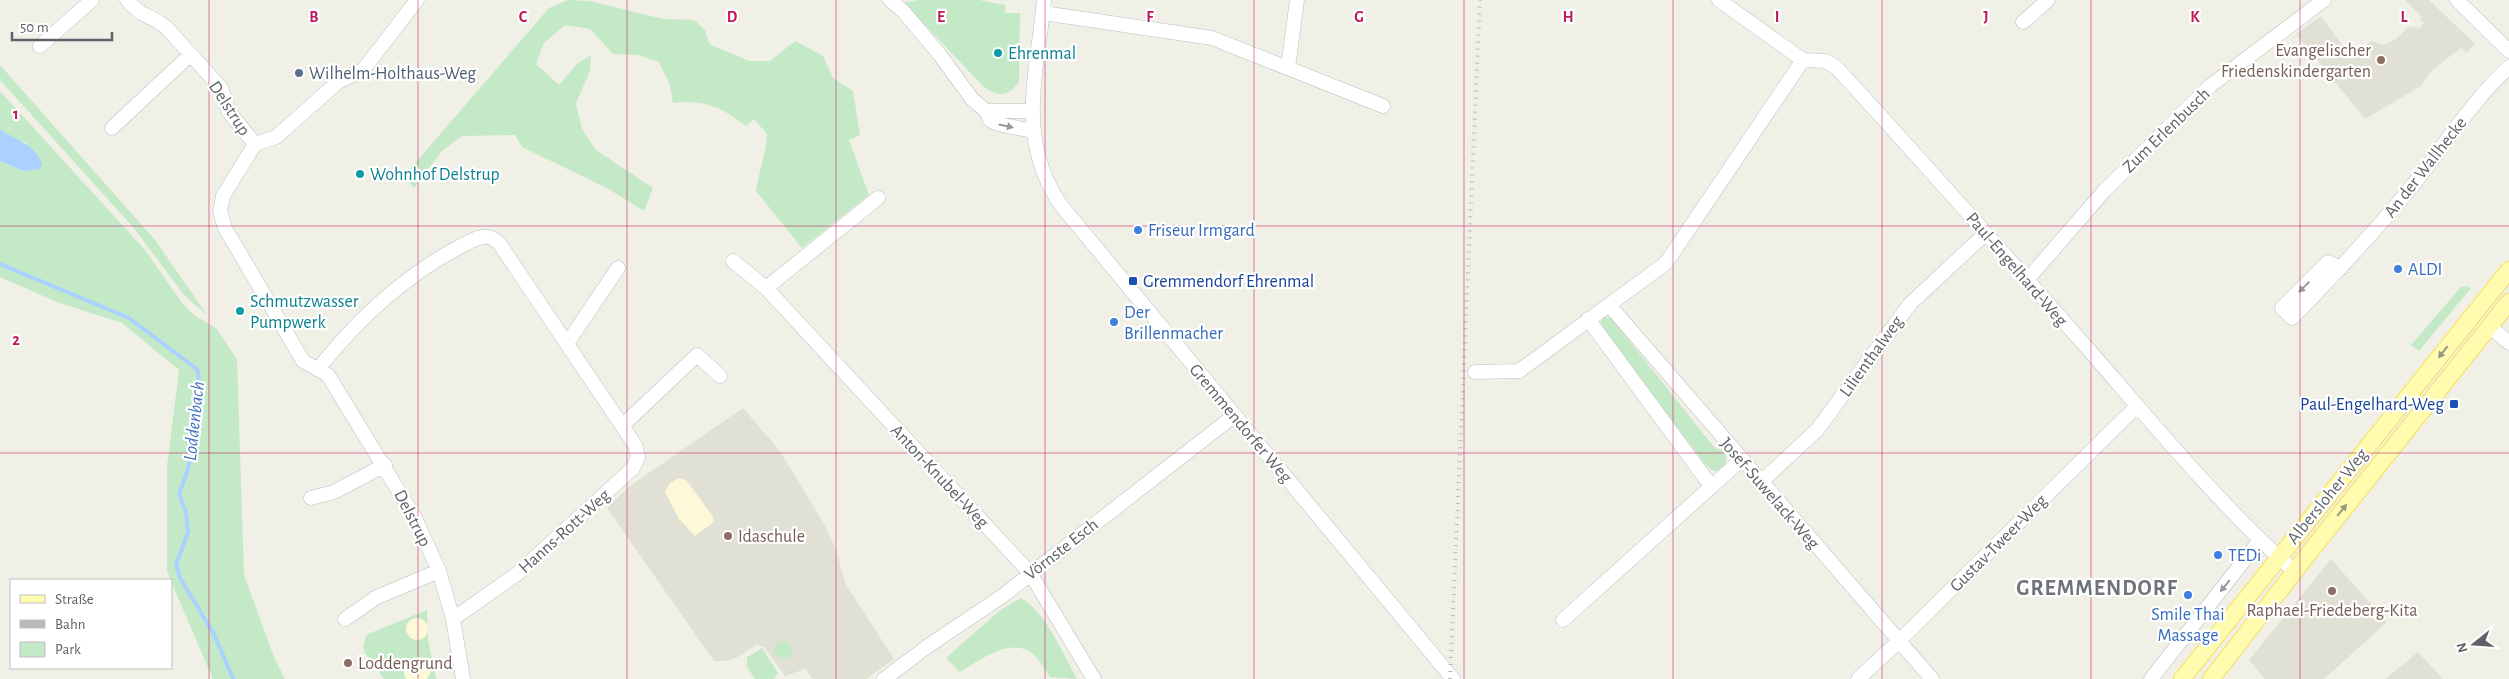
<svg xmlns="http://www.w3.org/2000/svg" width="2509" height="679" font-family="'Alegreya Sans',sans-serif">
<style>
.education{fill:#e1e0d5}
.green{fill:#c3e9c7}
.sand{fill:#fdf8d7}
.water{fill:#aad1ff}
.lines{fill:none;stroke-linecap:round;stroke-linejoin:round}
.stream{stroke:#aad1ff;stroke-width:4}
.minor-casing{stroke:#bcbec3;stroke-width:15}
.major-casing{stroke:#f9dd59;stroke-width:18}
.minor{stroke:#fff;stroke-width:14}
.major{stroke:#fffbaf;stroke-width:16}
.rail{stroke:#b8b9b9;stroke-width:4;stroke-dasharray:1 6;stroke-linecap:butt}
.oneway{fill:#96999d}
.oneway2{fill:#969881}
.grid{fill:none;stroke:#c2185b;stroke-width:1;stroke-opacity:0.55}
.culture-dot{fill:#0f9aa8;stroke:#fff;stroke-width:2}
.education-dot{fill:#8d6e63;stroke:#fff;stroke-width:2}
.service-dot{fill:#5c6f8a;stroke:#fff;stroke-width:2}
.shop-dot{fill:#3f7fe0;stroke:#fff;stroke-width:2}
.transit-dot{fill:#1a4fb4;stroke:#fff;stroke-width:2}
.labels{text-anchor:middle;stroke-width:4.5;stroke-linejoin:round;paint-order:stroke}
.education-label{font-size:18px;fill:#785e54;stroke:#fff;text-anchor:start}
.culture-label{font-size:18px;fill:#0d838f;stroke:#fff;text-anchor:start}
.service-label{font-size:18px;fill:#4e5e75;stroke:#fff;text-anchor:start}
.street-label{font-size:18px;fill:#5e6268;stroke:#fff}
.shop-label{font-size:18px;fill:#366cbe;stroke:#fff;text-anchor:start}
.transit-label{font-size:18px;fill:#164399;stroke:#fff;text-anchor:start}
.water-label{font-size:19px;font-style:italic;fill:#4172c1;stroke:#fff}
.district-label{font-size:22px;font-weight:bold;letter-spacing:1px;fill:#6f747a;stroke:#fff}
.grid-label{font-size:16px;text-anchor:middle;font-weight:bold;fill:#c2185b;stroke:#fff;stroke-width:4.5;stroke-linejoin:round;paint-order:stroke}
</style>
<rect width="100%" height="100%" fill="#f1f0e7"/>
<path class="education" d="M2405,0h24l46,44 -9,9 -5,-5 -30,23 -10,15 -56,33 -69,-85 25,-18 29,40 21,-15 13,4 12,-6 13,-13 3,2 2,-2 4,3 6,-6 -4,-3 2,-3z
M743,408l37,43 44,73 11,23 11,38 48,74 -28,20h-53l-8,-10 -20,7 -21,-29 -8,-2 -20,13 -11,3h-11l-107,-153 23,-22z
M2331,559l56,63 -63,57h-59l-16,-19z
M2418,652l25,27h-58z"/>
<path class="green" d="M568,0l22,1 73,18 31,1 11,10 4,14 40,17h21l25,-20 28,15 10,22 20,13 7,44 -11,5 20,55 -67,53 -46,-57c3,-21 10,-36 11,-57l-13,-15 -8,7c-25,-19 -41,-27 -73,-23l-3,-18 -11,-23 -21,-7 -25,-1 -23,-25 -25,-4 -21,18 -8,21 23,21 19,-22 13,-8 -1,16 -14,32 6,26 14,21 57,38 -9,23 -37,-23 -85,-41 -7,-12 -53,1 -20,15 -28,37 -10,-12 145,-168z
M918,0h61l26,5v8h15l-1,68c-10,18 -24,15 -37,4l-78,-82z
M0,65l155,175 52,75 -22,-19 -52,-69 -133,-147z
M0,91l145,159 38,54 12,12 21,12 21,31 7,216 30,82 11,22h-72l-46,-107v-106l12,-96 -57,-47 -65,-21 -57,-25v-116l24,10 16,-2 -14,-26 -10,-3 -16,-11z
M2467,286l4,2 -52,63 -8,-6 50,-58z
M1604,317l7,1 103,129 8,3 4,7 -1,9 -5,4 -7,1 -9,-8 -103,-137v-5z
M1021,598c26,16 41,54 56,81l-27,-2c-5,-6 -9,-16 -16,-22 -22,-20 -54,5 -74,17l-14,-14 53,-47z
M427,610l1,30 8,39h-52l-4,-5 -1,-11c-15,-5 -20,-16 -11,-29z
M774 650a9 9 0 1 1 18 0a9 9 0 1 1-18 0Z
M762,648l16,25 -4,6h-19l-8,-12v-10z"/>
<path class="sand" d="M679,478l7,2 26,35 2,7 -19,14 -16,-17 -14,-27 5,-9z
M406 629a11 11 0 1 1 22 0a11 11 0 1 1-22 0Z
M425,658l3,2 3,12 -4,7h-21l-2,-4v-9l6,-6 7,2z"/>
<path class="water" d="M0,129c15,11 37,16 42,36l-2,4 -16,2 -24,-10z"/>
<g class="lines">
<path class="stream" d="M0,264l129,54 69,52c2,41 -3,85 -19,124l7,18 2,20 -12,33 4,13 34,56 19,45"/>
<defs>
<path id="minor" d="M127,0c15,17 23,15 39,27l55,61 8,24 26,32 -32,52 -3,15 5,17 78,133 25,14 87,143 24,53 14,48 10,60
M890,0l13,11 37,44 32,44 14,12 4,9 8,4 35,7
M1044,0c-7,75 -28,137 16,204l393,475
M1719,0l84,60 22,1 11,6c88,96 174,193 260,291 63,73 126,149 198,213
M2457,0l52,51
M1043,13l169,25 171,68
M2023,22l25,-22
M40,46l52,-46
M1288,68l9,-68
M986,111h47
M112,128l78,-73
M255,144l21,-7 62,-55 25,-12 54,-70
M733,261l33,27 264,285 64,106
M2341,268l-13,-6 -46,46 10,10c42,-43 83,-86 121,-133 31,-39 58,-83 96,-118
M2027,280l77,-89 106,-105 114,-86
M766,288l112,-90
M1610,306l322,373
M1588,319l123,167
M2489,326l20,17
M568,342l50,-74
M319,368c38,-48 87,-93 142,-122 8,-4 19,-11 28,-9 4,1 7,4 10,6l136,202 3,12 -5,11 -116,106 -64,45
M1475,372l44,-1 147,-108 137,-203
M623,425l74,-70 23,21
M1760,483l57,-53 93,-126 76,-71
M311,498l23,-6 51,-27
M345,619l32,-22 62,-26
M1563,620l178,-160
M884,679l44,-33 73,-49 234,-182
M1858,679l40,-37 239,-236
M2151,679l109,-139"/>
<path id="major" d="M2182,679l327,-409
M2211,679l101,-130 197,-247"/>
</defs>
<use href="#minor" class="minor-casing"/>
<use href="#major" class="major-casing"/>
<use href="#minor" class="minor"/>
<use href="#major" class="major"/>
<path class="rail" d="M1450,679l30,-679"/>
</g>
<defs><path id="oneway-solid" d="M-6-.8H1V-3.2L6.5 0L1 3.2V.8H-6Z" transform="scale(1.25)"/></defs>
<g class="oneway">
<use href="#oneway-solid" transform="translate(1006 126) rotate(12)"/>
<use href="#oneway-solid" transform="translate(2304 287) rotate(135)"/>
<use href="#oneway-solid" transform="translate(2225 586) rotate(129)"/>
</g>
<g class="oneway2">
<use href="#oneway-solid" transform="translate(2443 352) rotate(128)"/>
<use href="#oneway-solid" transform="translate(2342 510) rotate(-51)"/>
</g>
<path class="grid" d="M209,0v679M418,0v679M627,0v679M836,0v679M1045,0v679M1254,0v679M1464,0v679M1673,0v679M1882,0v679M2091,0v679M2300,0v679M0,226h2509M0,453h2509"/>
<g class="culture-dot">
<circle cx="998" cy="53" r="5"/>
<circle cx="360" cy="174" r="5"/>
<circle cx="240" cy="311" r="5"/>
</g>
<g class="education-dot">
<circle cx="2381" cy="60" r="5"/>
<circle cx="728" cy="536" r="5"/>
<circle cx="2332" cy="591" r="5"/>
<circle cx="348" cy="663" r="5"/>
</g>
<circle class="service-dot" cx="299" cy="73" r="5"/>
<g class="shop-dot">
<circle cx="1138" cy="230" r="5"/>
<circle cx="2398" cy="269" r="5"/>
<circle cx="1114" cy="322" r="5"/>
<circle cx="2218" cy="555" r="5"/>
<circle cx="2188" cy="595" r="5"/>
</g>
<g class="transit-dot">
<rect x="1128" y="276" width="10" height="10" rx="2.5"/>
<rect x="2449" y="399" width="10" height="10" rx="2.5"/>
</g>
<g class="labels">
<g class="education-label">
<text x="2371" y="56" text-anchor="end">Evangelischer<tspan x="2371" dy="21">Friedenskindergarten</tspan></text>
<text x="738" y="542">Idaschule</text>
<text x="2332" y="616" text-anchor="middle">Raphael-Friedeberg-Kita</text>
<text x="358" y="669">Loddengrund</text>
</g>
<g class="culture-label">
<text x="1008" y="59">Ehrenmal</text>
<text x="370" y="180">Wohnhof Delstrup</text>
<text x="250" y="307">Schmutzwasser<tspan x="250" dy="21">Pumpwerk</tspan></text>
</g>
<g class="service-label">
<text x="309" y="79">Wilhelm-Holthaus-Weg</text>
</g>
<g class="street-label">
<text transform="translate(230 108) rotate(57)" y="6">Delstrup</text>
<text transform="translate(2166 130) rotate(-44)" y="6">Zum Erlenbusch</text>
<text transform="translate(2425 167) rotate(-52)" y="6">An der Wallhecke</text>
<text transform="translate(2017 269) rotate(49)" y="6">Paul-Engelhard-Weg</text>
<text transform="translate(1871 356) rotate(-54)" y="6">Lilienthalweg</text>
<text transform="translate(1241 423) rotate(50)" y="6">Gremmendorfer Weg</text>
<text transform="translate(940 476) rotate(47)" y="6">Anton-Knubel-Weg</text>
<text transform="translate(1770 493) rotate(49)" y="6">Josef-Suwelack-Weg</text>
<text transform="translate(2327 496) rotate(-51)" y="6">Albersloher Weg</text>
<text transform="translate(413 518) rotate(63)" y="6">Delstrup</text>
<text transform="translate(564 531) rotate(-42)" y="6">Hanns-Rott-Weg</text>
<text transform="translate(1998 543) rotate(-45)" y="6">Gustav-Tweer-Weg</text>
<text transform="translate(1061 549) rotate(-38)" y="6">Vörnste Esch</text>
</g>
<g class="shop-label">
<text x="1148" y="236">Friseur Irmgard</text>
<text x="2408" y="275">ALDI</text>
<text x="1124" y="318">Der<tspan x="1124" dy="21">Brillenmacher</tspan></text>
<text x="2228" y="561">TEDi</text>
<text x="2188" y="620" text-anchor="middle">Smile Thai<tspan x="2188" dy="21">Massage</tspan></text>
</g>
<g class="transit-label">
<text x="1143" y="287">Gremmendorf Ehrenmal</text>
<text x="2444" y="410" text-anchor="end">Paul-Engelhard-Weg</text>
</g>
<g class="water-label">
<text transform="translate(193 421) rotate(-84)" y="7">Loddenbach</text>
</g>
<g class="district-label">
<text x="2097" y="595">GREMMENDORF</text>
</g>
</g>
<g class="grid-label">
<text x="314" y="22">B</text>
<text x="523" y="22">C</text>
<text x="732" y="22">D</text>
<text x="941" y="22">E</text>
<text x="1150" y="22">F</text>
<text x="1359" y="22">G</text>
<text x="1568" y="22">H</text>
<text x="1777" y="22">I</text>
<text x="1986" y="22">J</text>
<text x="2195" y="22">K</text>
<text x="2404" y="22">L</text>
<text x="16" y="119">1</text>
<text x="16" y="345">2</text>
</g>
<rect x="10" y="579" width="162" height="90" fill="#ffffff" stroke="#bfc0c3"/>
<rect x="20" y="595" width="25" height="8" fill="#fffbaf" stroke="#bfc0c3"/>
<text x="55" y="604" font-size="15" fill="#5e6268">Straße</text>
<rect x="20" y="620" width="25" height="8" fill="#b8b9b9" stroke="#bfc0c3"/>
<text x="55" y="629" font-size="15" fill="#5e6268">Bahn</text>
<rect x="20" y="642" width="25" height="15" fill="#c3e9c7" stroke="#bfc0c3"/>
<text x="55" y="654" font-size="15" fill="#5e6268">Park</text>
<g transform="translate(2474 644) rotate(253)" stroke="#ffffff" stroke-width="4" paint-order="stroke">
<path d="M0-4L9 19L0 12L-9 19Z" fill="#5e6268"/>
<text y="-8" font-size="14" font-weight="bold" text-anchor="middle" fill="#5e6268">N</text>
</g>
<path d="M12 32v8h100v-8" fill="none" stroke="#5e6268" stroke-width="2.5"/>
<text x="20" y="32" font-size="15" fill="#5e6268" stroke="#ffffff" stroke-width="4" paint-order="stroke">50 m</text>
</svg>
